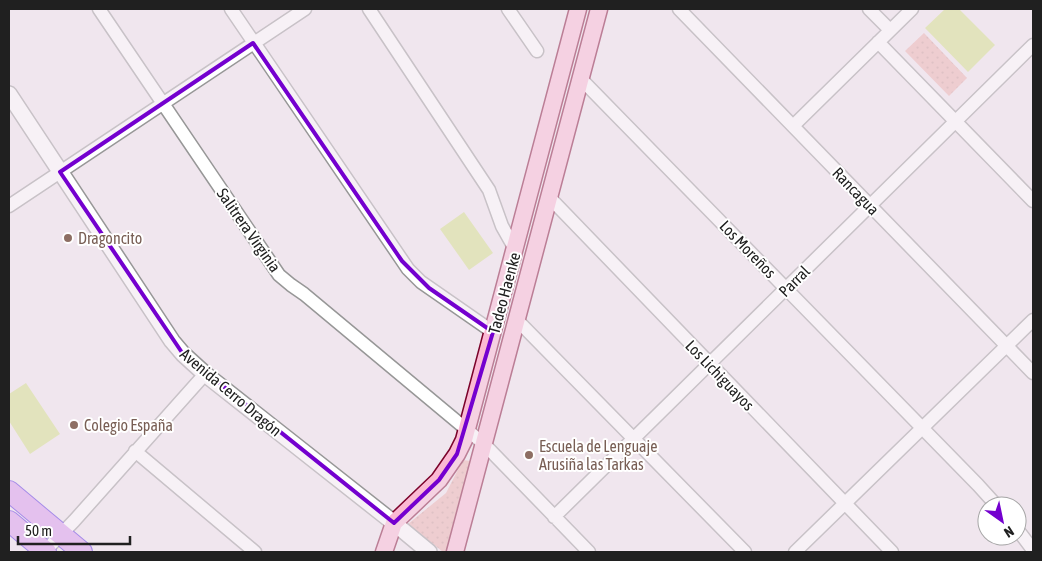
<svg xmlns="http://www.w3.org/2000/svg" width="1042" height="561" font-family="'Asap Condensed',sans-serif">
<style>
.grass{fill:url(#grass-dots)}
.pitch{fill:#d1e182}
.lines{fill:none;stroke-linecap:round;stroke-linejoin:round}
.minor-casing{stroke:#979797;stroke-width:15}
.tertiary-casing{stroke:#979797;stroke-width:18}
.secondary-casing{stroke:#7b022a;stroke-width:19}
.trunk-casing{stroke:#4a21e0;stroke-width:22}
.minor{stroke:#fff;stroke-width:12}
.tertiary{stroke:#fff;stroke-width:15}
.secondary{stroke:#fbb9d3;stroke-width:16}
.trunk{stroke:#d694ee;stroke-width:20}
.marked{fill:none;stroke:#7400cf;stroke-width:4;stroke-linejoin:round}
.education-dot{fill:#8d6e63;stroke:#fff;stroke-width:2}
.labels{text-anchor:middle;stroke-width:4;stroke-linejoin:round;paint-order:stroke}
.street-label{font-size:16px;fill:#202020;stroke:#fff}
.education-label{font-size:16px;fill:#785e54;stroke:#fff;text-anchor:start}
</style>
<defs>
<pattern id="grass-dots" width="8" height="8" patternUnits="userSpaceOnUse" patternTransform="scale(1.25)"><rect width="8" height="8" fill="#ecafab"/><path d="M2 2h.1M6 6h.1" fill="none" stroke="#ca9693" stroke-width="1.8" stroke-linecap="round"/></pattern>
</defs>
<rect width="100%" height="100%" fill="#f0e6ee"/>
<path class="grass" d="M924,33l43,45 -18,18 -44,-45z
M463,460l7,1 -22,91h-5l-35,-28 38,-31z"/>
<path class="pitch" d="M945,9h14l36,36 -27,27 -43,-44z
M464,212l29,41 -24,17 -29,-41z
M26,383l34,51 -30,20 -21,-33v-27z"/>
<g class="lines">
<defs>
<path id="minor" d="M99,9l180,266 12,10 13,9 180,150 105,108
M231,9l177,260 13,13 72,50
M369,9l120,181 13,36 13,23
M508,9l29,42
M679,9l354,364
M869,9l21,21
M878,42l155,159
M581,79l397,406 19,21
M793,126l119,-117
M549,197l343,355
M9,206l296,-197
M517,320l228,232
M135,451l120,101
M554,517l479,-472
M1017,529l16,21
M44,552l30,-31 131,-147
M795,552l238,-232"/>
<path id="tertiary" d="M9,94l163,247 11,13 22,20 189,149 35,29"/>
<path id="secondary" d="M384,552l10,-29 45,-43 18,-26 7,-14 114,-431
M455,552l144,-543"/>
<path id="trunk" d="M9,491l73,61
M9,521l37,31"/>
</defs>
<use href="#minor" class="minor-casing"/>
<use href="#tertiary" class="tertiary-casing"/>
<use href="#secondary" class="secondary-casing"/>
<use href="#trunk" class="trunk-casing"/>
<use href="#minor" class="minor"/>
<use href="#tertiary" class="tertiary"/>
<use href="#secondary" class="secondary"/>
<use href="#trunk" class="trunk"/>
</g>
<path d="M0 0H1042V561H0ZM253,43l149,218 27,27 64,44 -36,122 -18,26 -45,43 -211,-169 -123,-182z" fill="#f0e6ee" fill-opacity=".55" fill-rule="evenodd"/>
<path class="marked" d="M253,43l149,218 27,27 64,44 -36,122 -18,26 -45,43 -211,-169 -123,-182z"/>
<g class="education-dot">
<circle cx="68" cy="238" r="5"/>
<circle cx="74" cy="425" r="5"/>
<circle cx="529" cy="455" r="5"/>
</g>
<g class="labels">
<g class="street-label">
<text transform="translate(856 191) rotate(46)" y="6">Rancagua</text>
<text transform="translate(249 230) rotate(55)" y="6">Salitrera Virginia</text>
<text transform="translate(748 249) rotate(46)" y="6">Los Moreños</text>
<text transform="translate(794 281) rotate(-45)" y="6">Parral</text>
<text transform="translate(504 293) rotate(-75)" y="6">Tadeo Haenke</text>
<text transform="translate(720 375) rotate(46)" y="6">Los Lichiguayos</text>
<text transform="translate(231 392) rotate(40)" y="6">Avenida Cerro Dragón</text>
</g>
<g class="education-label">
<text x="78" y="244">Dragoncito</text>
<text x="84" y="431">Colegio España</text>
<text x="539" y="452">Escuela de Lenguaje<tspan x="539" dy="18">Arusiña las Tarkas</tspan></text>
</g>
</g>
<rect width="1042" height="561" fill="none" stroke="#202020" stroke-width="20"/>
<g transform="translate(1002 521) rotate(147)"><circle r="24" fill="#ffffff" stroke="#a6a6a6"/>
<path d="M0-4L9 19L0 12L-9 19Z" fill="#7400cf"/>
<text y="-8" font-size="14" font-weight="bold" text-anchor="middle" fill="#202020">N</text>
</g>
<path d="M18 536v8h112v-8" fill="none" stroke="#202020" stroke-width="2.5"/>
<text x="25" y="536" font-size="15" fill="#202020" stroke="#ffffff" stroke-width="4" paint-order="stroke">50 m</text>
</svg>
